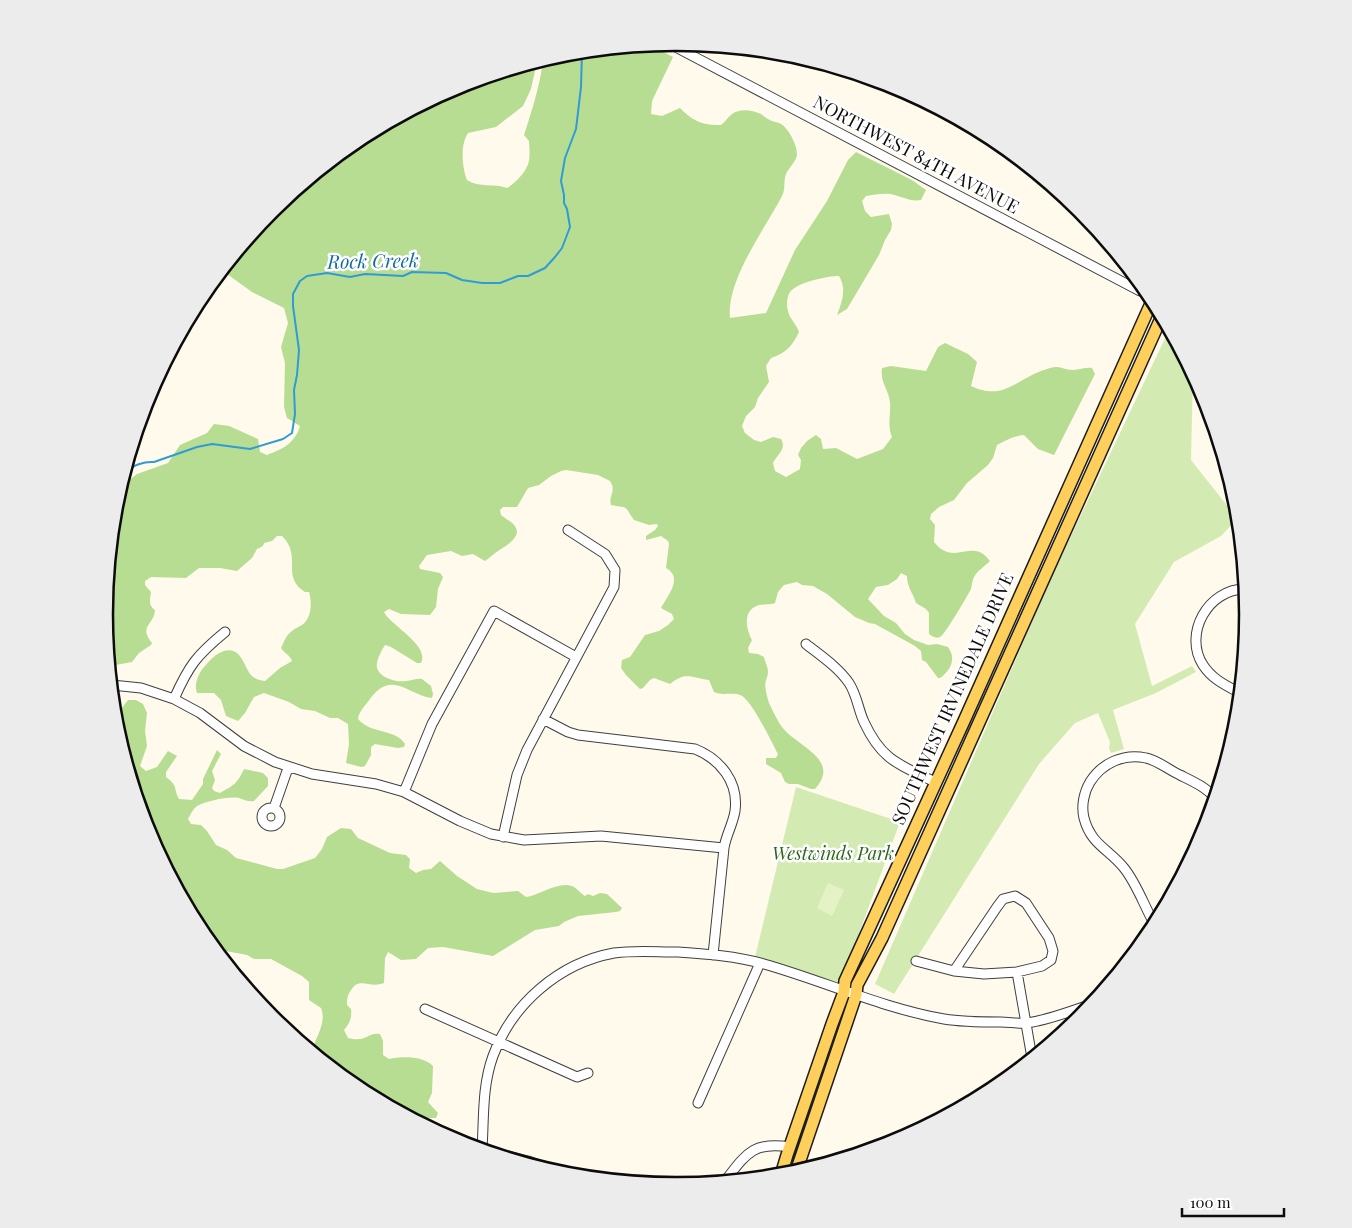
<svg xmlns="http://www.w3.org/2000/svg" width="1352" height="1228" font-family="'Playfair Display',serif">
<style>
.green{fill:#d3ebb3}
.forest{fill:#b7dd92}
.pitch{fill:#e5f2c6}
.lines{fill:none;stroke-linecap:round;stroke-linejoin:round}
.stream{stroke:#309bd4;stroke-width:2}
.minor-casing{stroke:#3f3f3f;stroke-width:11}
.major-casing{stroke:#1d1d1d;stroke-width:14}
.minor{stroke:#fff;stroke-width:9}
.major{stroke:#ffcf5c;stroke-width:11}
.labels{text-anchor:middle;stroke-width:5;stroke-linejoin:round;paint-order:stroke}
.street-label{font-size:18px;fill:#0c0c0c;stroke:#fff}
.park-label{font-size:18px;font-style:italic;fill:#2d671a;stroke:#fff}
.water-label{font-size:19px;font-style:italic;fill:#0f6aa4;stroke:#fff}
.rim{fill:none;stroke:#0c0c0c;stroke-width:2.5}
</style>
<rect width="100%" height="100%" fill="#fffaec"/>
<path class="green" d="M1169,330l24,45 -2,85 42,53 4,-3 1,8 -17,18 -47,26 -39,62 17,62 40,-20 4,6 -40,21 -43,17 11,39 -13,4 -2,-4 1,-7 -12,-29 -23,10 -36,41 -145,230 -19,-10 176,-406z
M796,787l104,35 -59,160 -2,1 -84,-26z"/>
<path class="forest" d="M650,45l23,12 -21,44 -1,13 11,2 18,-8c13,13 23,18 41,17 4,-3 7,-8 11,-11 8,-6 20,-4 29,0 3,2 6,5 9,6 3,2 8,2 11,4 8,5 16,21 16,30 0,7 -8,13 -11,20 -3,7 0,15 -4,22 -17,33 -56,84 -52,122l36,-5 29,-63 32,-49 21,-41 8,-8 56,28 14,10 -5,10c-11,2 -20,-4 -31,-6 -8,-1 -17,1 -24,2l-4,5 3,10 6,6 18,-3 3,10 -1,6 -6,10 -6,15 -32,54 -10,6c5,-13 10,-26 2,-39 -11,0 -41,6 -49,16 -3,4 -4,13 -2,19 1,7 8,12 11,21 -6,13 -14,22 -28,26l-5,8 3,16 -11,16 -3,9 -9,9 -4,10 3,7 9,7 7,2 12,-5 8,2c6,10 -4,16 -8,24l2,8 11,6 14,-8 1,-9 -3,-5 3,-7 6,-7 9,-6 5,4 2,10 13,-1 21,11 26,-10 9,-12c-5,-11 -1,-23 -2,-35 -2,-14 -10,-19 -8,-34l9,-2 35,5 12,-24 7,-4 23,11 9,8 -6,24c34,16 45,-8 76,-17 15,-5 14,1 26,1 7,0 12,-3 19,-2l3,6 -41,81 -16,-6 -14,-14c-10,1 -18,5 -27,10l-4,13 -5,7 -21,18 -13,17 -15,7 -8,7 -1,5 5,6 -1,17c21,26 38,-6 56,19 -5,5 -13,10 -16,16 -2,4 -2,8 -3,12 -3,6 -27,47 -31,48 -4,2 -8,-1 -11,-3v-21l-3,-4 -10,-6c-3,-10 -9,-16 -9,-27l-6,-3 -4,6 -9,6 -12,2 -8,12 16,17 12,7 9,11 9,6 14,5 9,-1 11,3c9,12 2,24 -8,31h-2l-12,-16 -4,-2 -1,-9 -6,-5 -40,-22 -6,-1 -14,-6 -28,-23 -14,-8 -11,-1 -5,-3 -13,3 -6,7 -3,11c-5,2 -11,1 -16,2 -17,5 -13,24 -7,35l-4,8 1,5 9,1 6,3c1,5 4,10 4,15 0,3 -1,5 -2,8 -2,7 1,16 3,23 3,6 9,19 13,24 14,19 60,32 33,62h-4l-13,-5h-9l-4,-2 -4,-9 -15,-9v-6h10l2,-4c-6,-11 -27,-56 -38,-59 -8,-3 -18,1 -26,-3l-5,-12c-17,-2 -23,-9 -39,4l-16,-6 -4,2 -7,8 -3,1 -14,-14 -5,-7 1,-8 8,-3 15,-22 14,-4 9,-6 6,-6 -2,-5 -11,-6c6,-12 23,-30 5,-40l3,-24 -1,-3 -7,-5 -15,4v-4l9,-6 3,-4 -1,-2 -8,1 -15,-5c-11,-16 -4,-11 -23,-15 -3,-9 6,-14 -1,-24l-12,-6 -32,-5 -5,1 -10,5 -12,9 -11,3 -11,19h-14l-3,3 1,5c4,4 13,7 15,13 5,10 -11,18 -18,23 -5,3 -8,7 -13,10l-12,-7 -11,2 -11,-5 -24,4 -8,11 1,3 20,4 3,4 -5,12 -2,18 -6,8 -29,-1 -12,-5 -5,3c7,14 46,33 37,51h-4l-26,-16 -6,-2c-3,5 -7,12 -8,18 -3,13 19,20 29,18 6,0 10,-3 16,-2l9,7 2,8 -1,4c-24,-3 -40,-29 -62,1 -4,6 -11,12 -12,20 12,15 39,10 47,25l-1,3 -6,1 -23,-4 -4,3v8l-6,11 -4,1 -15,-4 3,-19 -1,-20 -10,-6h-8l-15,-7 -14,-2 -12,-7 -25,-9 -10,4 -9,16 -7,8 -12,-5 -5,-16 -7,-7h-17c-3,-7 0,-15 4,-22 7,-10 25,-30 38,-16 10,12 7,24 26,26l15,-13 12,-7c-2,-6 -8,-8 -11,-13 3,-6 5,-13 11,-17 3,-3 7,-4 10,-6 10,-7 10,-23 7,-33h-4c-25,-16 -2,-35 -23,-56h-5l-5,5 -8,2 -1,3 -6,3 -5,9 -15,13 -17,-3h-21l-13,10 -35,-1 -6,4v4l6,7c-1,8 -3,13 4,18 -1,16 -17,15 -3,33l-1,2 -12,8 -7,9 -22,4 -5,-52 11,-112 5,-16 16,-12 31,-11 12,-18 27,-12 7,-9 15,2 29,13 2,13 7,3c16,-6 28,-12 33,-29l-13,-8 -3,-11 1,-44 -4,-16 7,-24 -4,-15 -32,-16 -25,-18 -10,3 55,-67 87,-71 99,-53 79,-24 -6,27 -8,17 -27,21 -28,6c-8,12 -6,34 -1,47 12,8 27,3 40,8 5,-3 8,-6 12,-10 12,-13 11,-20 10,-37l-5,-6c8,-25 16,-49 19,-75l22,-7z
M858,75l37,11 8,5c-14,3 -33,-8 -45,-16z
M204,292c-6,14 -7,33 -20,44h-4z
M128,700h8l7,4 4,9 -2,18 2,15 -7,20 6,5 11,-4 11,-16 9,5 -11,16v5c13,10 7,11 13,22l13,1 11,-16v-5l14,-29 4,4 -9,17 3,9 -3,8 2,3 6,2c14,-8 17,-9 24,-24l19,4 5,5v8l-14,15c-6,1 -9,-1 -15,-3 -10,-2 -33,3 -42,8 -4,3 -7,9 -9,13l3,5 10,1 6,6 9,14 11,5 9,8 41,11h6l32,-11 7,-9 5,-12 14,-9 10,1 7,9 32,15 16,2 4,4 -1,9 7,5 7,-3 8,-1 9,-8 17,15 20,13 16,4 25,-2 8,6c12,-1 32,-16 46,-11 5,2 8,7 13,10l3,-2 5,2 7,-3 7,1 15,14 -2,3 -4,1 -38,4 -14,6 -5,4 -24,4 -42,26 -50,-9 -15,1 -12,11 -15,1 -13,-8 -3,6 -1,25c-15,6 -24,-7 -33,7 -4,6 -4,9 -4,15l4,4c1,9 -1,14 -7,21l4,8c19,5 19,-6 32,-4l3,7v14l6,4c13,-3 35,-3 44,7l-1,27 -4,9 10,11 -2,5h-11l-22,-8 -7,-1 -38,-20 -46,-38c4,-15 15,-28 9,-43l-12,-8v-18l-7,-6 -31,-17h-17l-7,-4 -32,-6 -14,-18 -53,-99 -24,-80 1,-31 -4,-12z"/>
<path class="pitch" d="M828,883l16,7 -12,26 -15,-8z"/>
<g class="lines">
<path class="stream" d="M125,471c9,-5 18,-10 29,-9l43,-15 15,-3 38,5 33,-10 9,-6 3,-19 -1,-24 3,-15 2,-25 -6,-44v-12l7,-13 7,-5 20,-3 23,4 15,-3 38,2 9,-4 34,1 16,7 20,3h18l18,-7h10l17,-8 10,-11 7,-9 8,-21 -3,-18 -3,-6v-8l-3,-14 4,-23 11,-29 5,-42 1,-35"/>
<defs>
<path id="minor" d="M668,43l470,247 11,4
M806,644c15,12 32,23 43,39 8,12 9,26 15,39 18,39 36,43 71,60
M112,685l29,3 33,11 26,14 44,33 31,16 37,12 64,10 28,8 56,29 31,13 33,6 77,-4 123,12
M1240,693c-15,-8 -28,-14 -37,-28 -20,-31 5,-76 42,-76
M174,699c15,-34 23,-44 51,-67
M543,719l25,13 10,3 117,14c25,10 44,33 40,62 -2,13 -9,24 -11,37l-11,107
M404,792l28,-68 62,-113 82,46
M262 817a9 9 0 1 1 18 0a9 9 0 1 1-18 0Z
M274,808l14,-40
M503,837l14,-62 10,-25 87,-163 1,-17 -10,-16 -37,-24
M1155,925c-11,-19 -18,-41 -31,-57 -15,-19 -33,-23 -40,-50 -3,-12 0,-26 6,-36 12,-19 34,-29 56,-24 11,2 23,12 34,17 12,6 26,12 35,23
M916,961l38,10
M1017,972l-33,2 -30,-3 43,-64 6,-8 12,-3 11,7 23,35 4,13 -2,9 -9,6 -25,6 15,86
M425,1009l152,68 11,-4
M270,1016h1
M698,1103l62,-140
M482,1149c2,-31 0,-63 11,-93 19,-52 66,-93 121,-103 21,-3 42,-1 64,-1 29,2 58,4 86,12 60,17 118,44 180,55 18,3 38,3 57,3 8,0 18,2 26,1 22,-3 44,-12 65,-19
M491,1152l37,9 31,12
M725,1181c21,-27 28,-40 65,-34"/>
<path id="major" d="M796,1172l60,-177 1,-10 25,-47 280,-622
M781,1175l6,-20 45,-131 12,-32 1,-11 119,-260 189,-422"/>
</defs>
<use href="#minor" class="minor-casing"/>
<use href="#major" class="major-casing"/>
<use href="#minor" class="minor"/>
<use href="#major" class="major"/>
</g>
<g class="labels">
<g class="street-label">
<text transform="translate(916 155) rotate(28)" y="6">NORTHWEST 84TH AVENUE</text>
<text transform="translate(953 699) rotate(-66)" y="6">SOUTHWEST IRVINEDALE DRIVE</text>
</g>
<g class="park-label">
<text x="833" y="860">Westwinds Park</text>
</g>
<g class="water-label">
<text transform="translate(373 261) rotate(-1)" y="7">Rock Creek</text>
</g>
</g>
<path d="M0 0H1352V1228H0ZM113 614a563 563 0 1 1 1126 0a563 563 0 1 1-1126 0Z" fill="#ececec" fill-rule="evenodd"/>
<path class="rim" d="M113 614a563 563 0 1 1 1126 0a563 563 0 1 1-1126 0Z"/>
<path d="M1182 1208v8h102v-8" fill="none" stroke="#0c0c0c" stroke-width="2.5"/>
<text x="1190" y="1208" font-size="15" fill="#0c0c0c" stroke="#ffffff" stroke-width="4" paint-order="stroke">100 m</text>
</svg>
